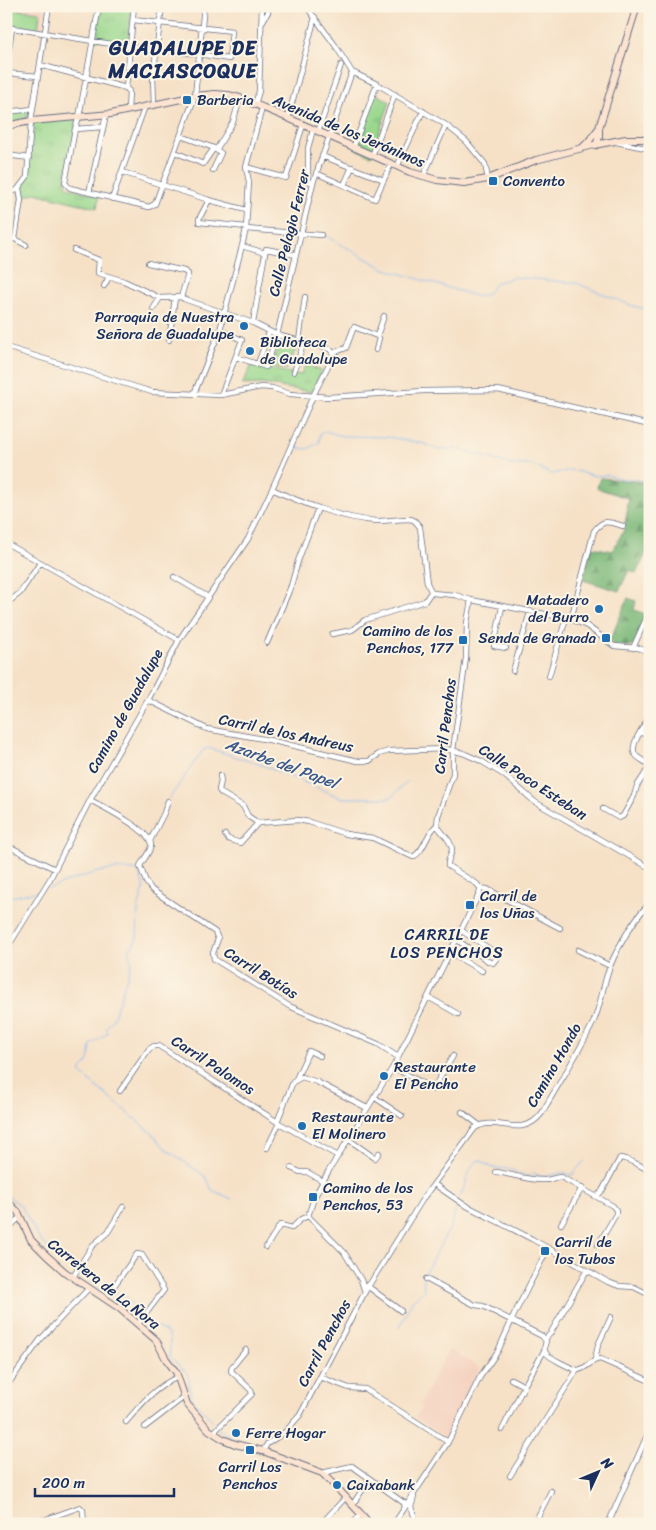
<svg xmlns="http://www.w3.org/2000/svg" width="656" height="1530" font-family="Sriracha,sans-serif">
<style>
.built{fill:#f5d3c1}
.forest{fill:url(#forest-firs);stroke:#4a746b}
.park{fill:url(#park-tufts);stroke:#5a8376}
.garden{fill:#99d78d;stroke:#5a8376}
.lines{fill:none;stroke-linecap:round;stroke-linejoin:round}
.stream{stroke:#85b9f3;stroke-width:1}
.street-casing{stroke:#686d83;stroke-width:6}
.secondary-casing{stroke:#686d83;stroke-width:8}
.street{stroke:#fff;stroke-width:4.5}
.secondary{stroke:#fde4d1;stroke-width:6}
.poi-dot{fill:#1f6fb2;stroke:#fcf5e5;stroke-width:2}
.labels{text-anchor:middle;stroke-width:4;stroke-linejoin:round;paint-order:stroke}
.poi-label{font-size:15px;fill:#1b2f5e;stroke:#fcf5e5;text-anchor:start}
.street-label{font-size:15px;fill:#1b2f5e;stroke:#fcf5e5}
.water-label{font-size:16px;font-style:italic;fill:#3b588b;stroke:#fcf5e5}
.neighbourhood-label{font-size:16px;letter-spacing:1px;fill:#1b2f5e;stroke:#fcf5e5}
.district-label{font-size:20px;font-weight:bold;letter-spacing:1px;fill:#1b2f5e;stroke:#fcf5e5}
</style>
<defs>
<pattern id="forest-firs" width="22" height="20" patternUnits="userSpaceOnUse" patternTransform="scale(1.25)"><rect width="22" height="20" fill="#7ab878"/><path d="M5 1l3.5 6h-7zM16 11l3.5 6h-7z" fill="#639666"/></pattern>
<pattern id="park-tufts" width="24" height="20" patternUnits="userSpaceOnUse" patternTransform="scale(1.25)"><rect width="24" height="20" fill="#99d78d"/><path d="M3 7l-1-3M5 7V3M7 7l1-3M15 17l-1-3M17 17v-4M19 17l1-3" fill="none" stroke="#83b97c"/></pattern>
</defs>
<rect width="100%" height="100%" fill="#fcf5e5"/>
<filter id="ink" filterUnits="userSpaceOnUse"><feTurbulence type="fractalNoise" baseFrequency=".02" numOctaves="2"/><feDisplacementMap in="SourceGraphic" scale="10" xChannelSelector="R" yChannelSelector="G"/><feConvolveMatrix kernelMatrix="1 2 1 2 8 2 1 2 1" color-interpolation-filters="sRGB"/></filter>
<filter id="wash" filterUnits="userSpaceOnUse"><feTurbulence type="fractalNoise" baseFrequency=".0096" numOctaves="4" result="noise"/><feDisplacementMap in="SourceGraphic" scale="20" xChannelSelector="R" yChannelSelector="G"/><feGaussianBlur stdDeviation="1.12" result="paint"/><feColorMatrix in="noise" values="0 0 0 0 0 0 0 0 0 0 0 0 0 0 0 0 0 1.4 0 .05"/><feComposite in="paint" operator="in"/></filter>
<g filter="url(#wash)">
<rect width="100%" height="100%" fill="#f6e1c7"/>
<path class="built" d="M6,6h39l-3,23 -2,1 -34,-6z
M449,1349l31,19 -32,69h-4l-29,-19 8,-11 -3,-3z"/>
<path class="forest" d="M600,478l45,4 5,4v61l-14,26 -7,-3 -10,21 -36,-11 9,-33 20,4 12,-21 4,-23 -2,-2 4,-6 -33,-11z
M628,598l8,3 -2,9 14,5 -15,31h-19l-4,-6z"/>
<path class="park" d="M101,6h31l-4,39 -33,-6z
M375,93l15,9 -19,53 -15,-6z
M27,109v15l-21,2v-14z
M77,117l-12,63 3,7 31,9 -2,12 -62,-15 -14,5 -2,-10 8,-11 4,-56z
M252,365l49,10 4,-10 17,6 -11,21 -49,-8 -20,1z"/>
<path class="garden" d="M13,9l27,3 -2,17 -28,-5z
M281,339l17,5 -11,25 -16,-3z"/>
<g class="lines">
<path class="stream" d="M322,234l63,35 94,28 8,-3 9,-11 17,-6 63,6 57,23 17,4
M294,447l13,2 12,-6 1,-9 6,-3 16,5 46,1 37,7 13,6 17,-2 58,17h18l21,9 19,-4 25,6 11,-1 16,4 23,1 4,3
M169,799l34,-49 5,-2 57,18 77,32h48l18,-17
M48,889c28,-10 60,-25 90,-18l6,17 -6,22 -1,28 -9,14 4,10 -19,57 -7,9 2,5 -17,12 -2,16 -8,8v5l71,59 14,16 40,28 6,13 20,9
M6,898l33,-7
M647,1092l3,-4
M6,1194l15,12 19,34 35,32
M458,1198c10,-11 8,-31 21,-38l14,8 16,1 20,8 4,-4 9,4 19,-4 11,2 12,-14
M78,1274l19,13 29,9 16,20
M144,1319l23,14 3,6v18l19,18c0,8 0,17 4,24 5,9 17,16 23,27
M400,1327l12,-26 12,-11 -1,-14 29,-52 5,-20
M218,1429l15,9"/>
</g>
</g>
<g filter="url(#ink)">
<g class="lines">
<defs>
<path id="street" d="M99,6l-20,111 -4,12 -10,54 5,5 79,19 6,-3 40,-108 9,-90
M306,6l29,39 17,27 25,12 69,41 20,16 19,23 3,15
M263,21l5,-9 1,-6
M6,27l124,20 69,7 30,5 3,-28 -99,-11
M40,65l86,23
M6,69l6,-41
M6,73l32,3
M255,104l4,-13 3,-85
M154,105l-1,-28 9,-71
M128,111l1,-20 -3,-3 8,-82
M6,112l27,-3
M288,118l27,-101
M75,129l28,-2
M318,132l23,-67
M616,142l34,7
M353,148l24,-64
M175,152l28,12 11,-16 -33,-12
M6,155l23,3
M322,156l62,24
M372,156l23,-62
M246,167l40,11 17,-53
M397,167l26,-56
M213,170l8,-17 -5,-3 17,-28 7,-24
M122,172l87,28 37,10
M316,173l59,26 16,-35
M423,177l23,-52
M313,183l-5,-2v-33l5,-18
M344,185l8,-18
M19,188l2,12 -6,39 11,6
M89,193l17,-78
M6,194l11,-4 10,-13 4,-56 18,-115
M112,199l33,-93
M209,200l-10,19v3l47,5
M246,229l75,6
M6,239h9
M242,246l23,7 -12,70
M74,250l25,10 -1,13 26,8 36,17 21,-1
M265,253l1,-4 30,6
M104,286l5,-9
M153,309l7,-11
M220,330l22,10 -21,55
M169,340l6,-42
M299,341l6,-44
M6,347l146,45 69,3 40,-8 11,1 18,6 39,3 95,-6 74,-1 152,35
M376,350l3,-12 -2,-2
M333,353l13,-5 8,-21 23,9 7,-20
M236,357l30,10 11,-32 36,-152 39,-111
M258,364l11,-32
M294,372l10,-30
M194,394l26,-64 22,-84 4,-17 3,-47 -3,-15 16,-59
M272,489c29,14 72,30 104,32 11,0 23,-2 35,-2l4,2 5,6 7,56 5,10 23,2 16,5 100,19 16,7 27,20 24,2 12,4
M6,543l173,97
M174,577l34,20
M6,604l14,-11 20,-30
M502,607l-8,39 12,2
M571,619l23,-88c10,-13 15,-9 29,-5
M332,634l20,-4 13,-10 60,-19 6,-9
M267,643l24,-57 7,-25 20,-53
M633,648l17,-38
M513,671l17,-59
M549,676l17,-58
M148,700l59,29 62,11 89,21h11l10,-7 10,-3 57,-2 17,4 18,8 23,14 31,27 115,66
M641,732l9,6
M220,776l1,5 -2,9 2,3 22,13 5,10 10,7 40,-3 11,2 37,12 27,4 40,19c12,-6 13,-24 24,-32
M90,800c11,6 63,31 61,46 -1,6 -8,14 -11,20l6,16 6,8 63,42 3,7 -5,14 1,6 75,47 89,38 20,13
M603,809l16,9 4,-2 11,-20 3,-10 12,-18 -1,-4c-4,-3 -11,-6 -13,-10 -6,-8 10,-30 15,-38
M225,835l3,4 12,4 18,-20
M150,841l14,-28 4,-12
M6,845l49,24
M480,888l7,1 73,39
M457,940l31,21 5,2 6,-8 -37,-24
M6,950l44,-71 40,-79 58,-100 31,-60 69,-101 24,-50 41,-93 19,-38 1,-5 -3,-4 -53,-14 -24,-12 -69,-24 -3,-2 7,-23 -4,-3 -36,-8
M578,950l32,16
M450,953l32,18
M428,997l30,17
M393,1067l40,22 20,-33
M296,1079l13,-28 11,5
M120,1091l29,-42 5,-3h5l120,77
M374,1097l28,19
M462,1112l17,13
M277,1122l16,-40 9,-5 15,5 50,26
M348,1139l27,19 4,-5
M267,1148l12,-25 59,33
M291,1168l9,4h7l16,9
M496,1172c17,2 32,9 49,8 5,0 10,-3 16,-3l52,29 3,4v4l-18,31
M434,1184l29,20 69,35 76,43 11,4 15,1 16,8
M597,1196l5,-5 18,-33c8,0 21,9 30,12
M561,1224l21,-36
M6,1231l14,-14
M266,1247l14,-22 12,3 9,-9 7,-3
M73,1277l19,-31 16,-14 15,-25
M426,1279l49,26 8,1 59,30 4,5c-1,4 -3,8 0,12 2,4 28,17 32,17 8,-1 13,-10 22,-11l50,22
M366,1285l35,26
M111,1290l26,-36 5,1 22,35 -26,34
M366,1290l58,-93 51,-69c22,-14 46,13 67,-15 17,-30 36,-59 51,-90 7,-15 9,-32 14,-48 5,-18 28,-60 43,-71
M545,1339l5,-5 37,-64
M595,1360l3,-15 13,-28
M320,1377l29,11 16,1 83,53
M511,1379l13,7 20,-35
M6,1387l34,-47 49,-52
M126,1422c16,-19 29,-35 52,-45
M145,1427l39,-30
M502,1430l22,-44
M213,1433l39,-39 -1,-4 -20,-19 1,-4 14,-17
M263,1451l4,-7 18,-12 15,-17 65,-123 -4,-12 -17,-28 -36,-36 6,-18 14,-26 65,-105 87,-175v-4l-3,-4 -29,-18c-1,-6 3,-10 4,-16 0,-10 -11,-17 -15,-25l1,-9 15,-42v-24l13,-92 1,-35 4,-23
M322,1473l30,-7 52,37 1,4
M510,1476l67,-106
M414,1497l-3,10 6,17
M353,1504l16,-24
M497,1521l4,3
M33,1522l11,-2 36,-13 3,3 1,14
M236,1524h16
M321,1524l25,-27
M352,1524l10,-10
M394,1524l54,-82 32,-65 18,-26 17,-38 33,-65
M534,1524l17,-33
M608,1524l42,-95"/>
<path id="secondary" d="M6,126l25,-5 80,-7 84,-18 20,-2 13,1 12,3 48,20 122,54 27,8 27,3 24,-4 48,-19 58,-15 32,-6h24
M596,145l3,-8v-9
M582,148l7,-7 10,-13 38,-122
M6,1200l12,12 13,28 16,16 18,16 54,36 37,32 10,19 10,13 11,32 22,26 14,9 12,5 28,7 59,22 17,17 31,34"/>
</defs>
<use href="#street" class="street-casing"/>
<use href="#secondary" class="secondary-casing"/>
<use href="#street" class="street"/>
<use href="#secondary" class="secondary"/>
</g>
</g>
<g class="poi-dot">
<rect x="182" y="95" width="10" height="10" rx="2.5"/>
<rect x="488" y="176" width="10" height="10" rx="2.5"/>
<circle cx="244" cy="326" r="5"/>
<circle cx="250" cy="351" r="5"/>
<circle cx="599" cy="609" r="5"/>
<rect x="601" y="633" width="10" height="10" rx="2.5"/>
<rect x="458" y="635" width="10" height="10" rx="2.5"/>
<rect x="465" y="900" width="10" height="10" rx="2.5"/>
<circle cx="384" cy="1076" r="5"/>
<circle cx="302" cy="1126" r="5"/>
<rect x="308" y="1192" width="10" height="10" rx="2.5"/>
<rect x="540" y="1246" width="10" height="10" rx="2.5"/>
<circle cx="236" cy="1433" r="5"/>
<rect x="245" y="1445" width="10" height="10" rx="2.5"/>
<circle cx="337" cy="1485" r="5"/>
</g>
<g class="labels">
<g class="poi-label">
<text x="197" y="105">Barberia</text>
<text x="503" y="186">Convento</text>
<text x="234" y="322" text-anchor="end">Parroquia de Nuestra<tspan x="234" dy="17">Señora de Guadalupe</tspan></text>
<text x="260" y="347">Biblioteca<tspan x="260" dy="17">de Guadalupe</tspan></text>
<text x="589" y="605" text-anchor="end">Matadero<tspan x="589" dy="17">del Burro</tspan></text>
<text x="453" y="636" text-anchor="end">Camino de los<tspan x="453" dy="17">Penchos, 177</tspan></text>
<text x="596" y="643" text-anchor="end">Senda de Granada</text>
<text x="480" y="901">Carril de<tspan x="480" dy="17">los Uñas</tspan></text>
<text x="394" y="1072">Restaurante<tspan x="394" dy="17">El Pencho</tspan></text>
<text x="312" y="1122">Restaurante<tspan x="312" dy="17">El Molinero</tspan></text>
<text x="323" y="1193">Camino de los<tspan x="323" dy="17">Penchos, 53</tspan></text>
<text x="555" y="1247">Carril de<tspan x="555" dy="17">los Tubos</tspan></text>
<text x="246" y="1438">Ferre Hogar</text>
<text x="250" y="1472" text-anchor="middle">Carril Los<tspan x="250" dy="17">Penchos</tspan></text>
<text x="347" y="1490">Caixabank</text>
</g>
<g class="street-label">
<text transform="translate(349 131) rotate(23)" y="5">Avenida de los Jerónimos</text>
<text transform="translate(289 233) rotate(-76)" y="5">Calle Pelagio Ferrer</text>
<text transform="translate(125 711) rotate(-61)" y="5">Camino de Guadalupe</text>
<text transform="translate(445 726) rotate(-83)" y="5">Carril Penchos</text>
<text transform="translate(286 733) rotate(12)" y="5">Carril de los Andreus</text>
<text transform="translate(533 782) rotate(33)" y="5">Calle Paco Esteban</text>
<text transform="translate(261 973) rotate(32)" y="5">Carril Botías</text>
<text transform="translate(213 1065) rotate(33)" y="5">Carril Palomos</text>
<text transform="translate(554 1065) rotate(-60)" y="5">Camino Hondo</text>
<text transform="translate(104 1284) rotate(38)" y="5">Carretera de La Ñora</text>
<text transform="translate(324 1343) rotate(-62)" y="5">Carril Penchos</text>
</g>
<g class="water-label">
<text transform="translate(282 763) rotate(20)" y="6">Azarbe del Papel</text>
</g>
<g class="neighbourhood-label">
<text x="447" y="940">CARRIL DE<tspan x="447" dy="18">LOS PENCHOS</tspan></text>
</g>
<g class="district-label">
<text x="183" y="55">GUADALUPE DE<tspan x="183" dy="23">MACIASCOQUE</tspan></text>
</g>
</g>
<rect width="656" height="1530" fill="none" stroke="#fcf5e5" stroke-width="25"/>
<g transform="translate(598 1472) rotate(46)" stroke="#fcf5e5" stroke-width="4" paint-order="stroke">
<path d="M0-4L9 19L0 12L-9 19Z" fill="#1b2f5e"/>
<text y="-8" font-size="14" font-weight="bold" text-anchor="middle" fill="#1b2f5e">N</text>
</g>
<path d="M35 1488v8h139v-8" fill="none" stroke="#1b2f5e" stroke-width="2.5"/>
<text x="42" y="1488" font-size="15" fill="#1b2f5e" stroke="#fcf5e5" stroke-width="4" paint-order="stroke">200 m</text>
</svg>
